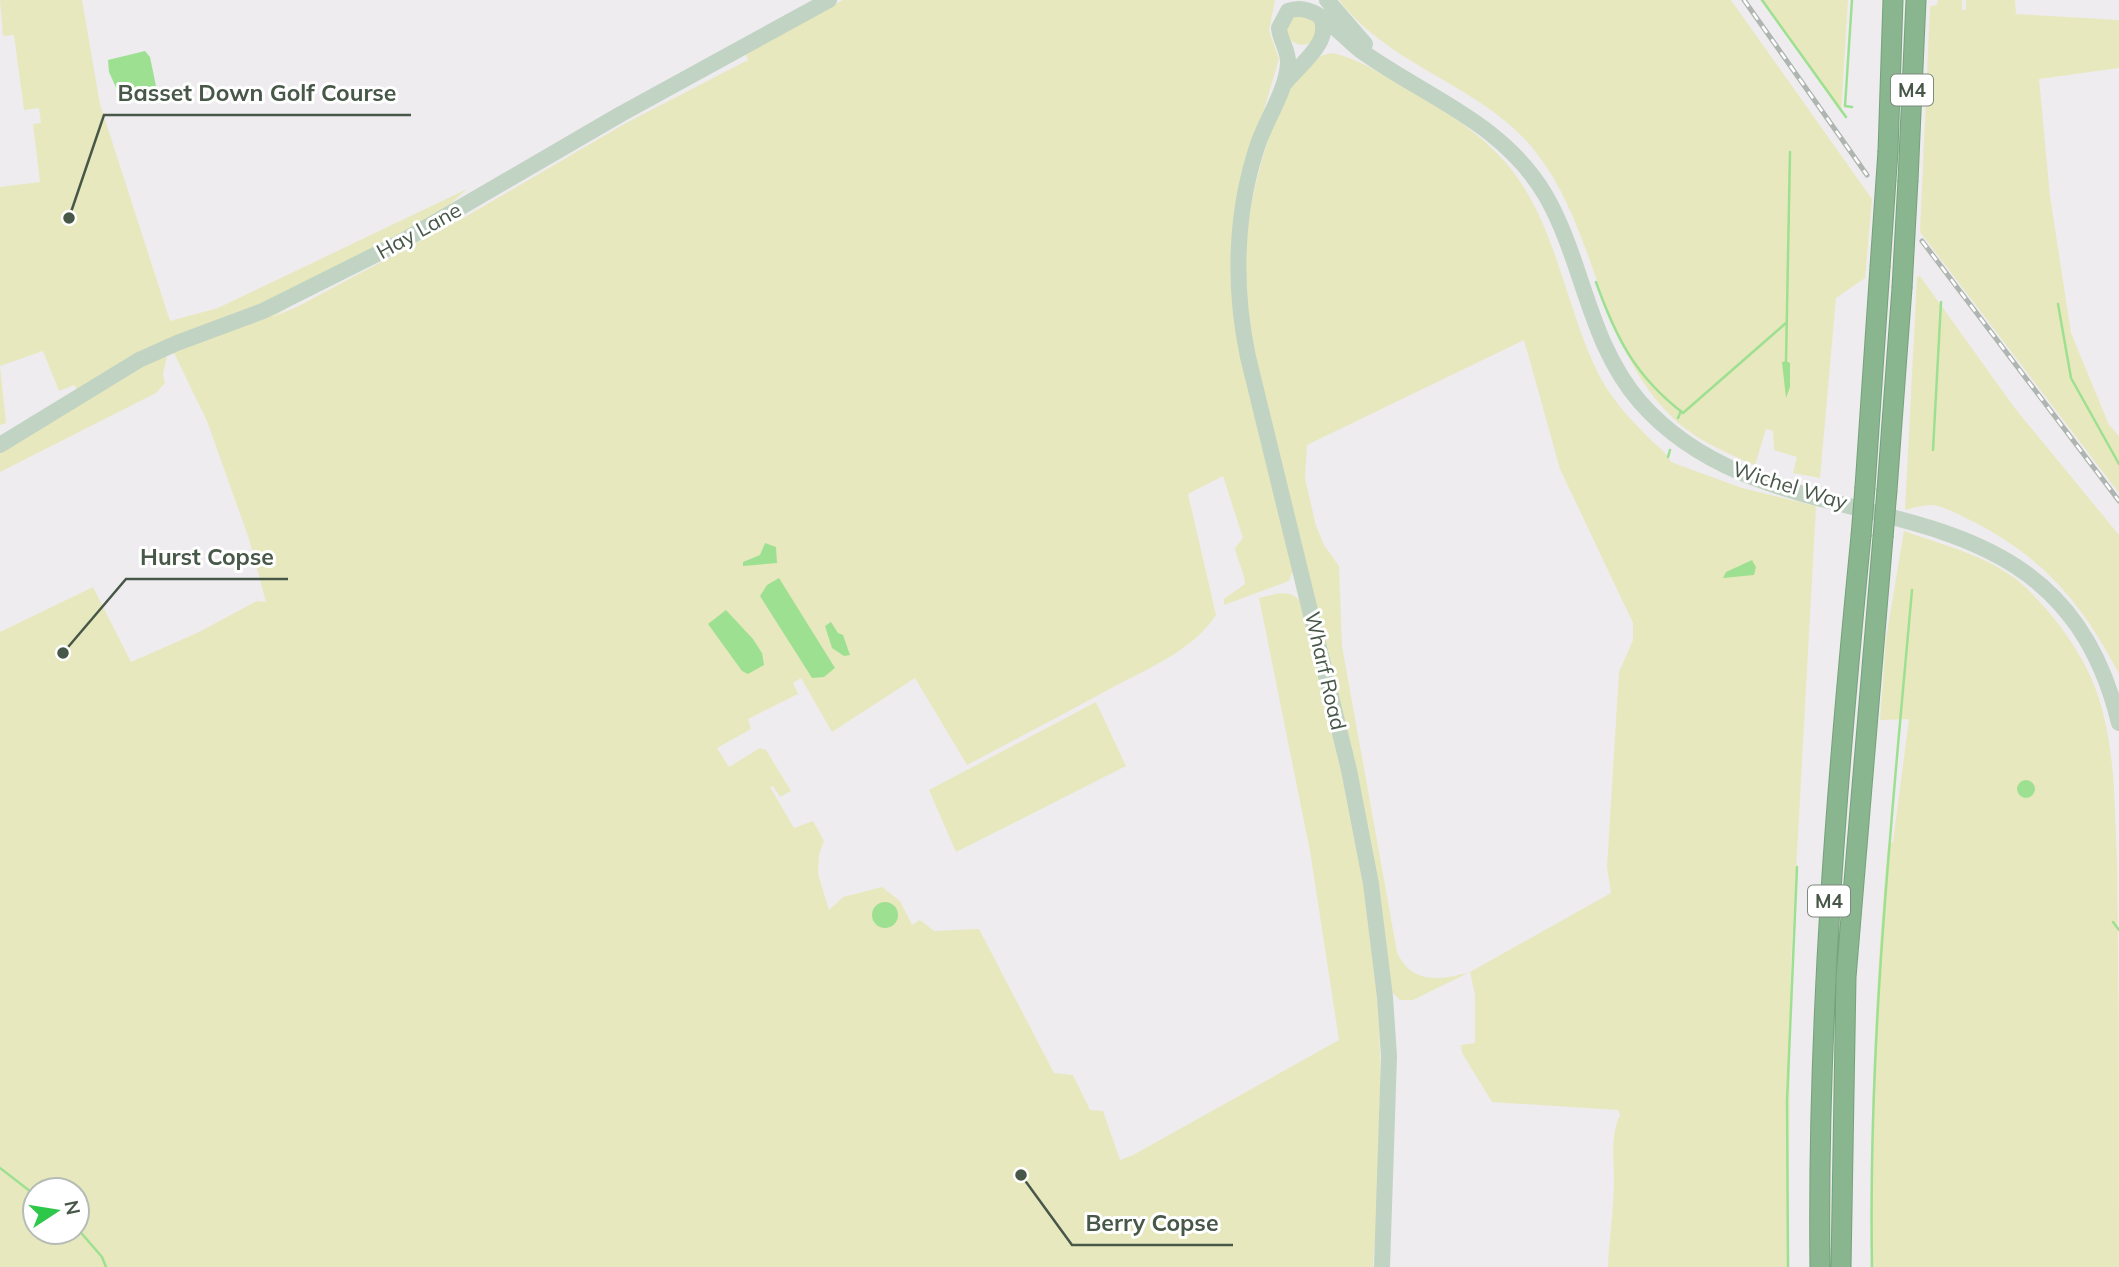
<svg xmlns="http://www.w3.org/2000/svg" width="2119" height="1267" font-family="Mulish,sans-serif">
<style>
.green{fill:#e8e8bf;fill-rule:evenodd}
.water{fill:#9ee091}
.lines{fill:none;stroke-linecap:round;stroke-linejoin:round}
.stream{stroke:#9ee091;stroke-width:2.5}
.highway-casing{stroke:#75a27b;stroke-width:21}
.secondary{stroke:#c1d3c3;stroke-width:16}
.highway{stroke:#89b68f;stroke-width:19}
.rail-casing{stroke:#afb6b1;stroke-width:5}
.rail{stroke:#fff;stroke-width:2.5;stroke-dasharray:8;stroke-linecap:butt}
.highway-bridge-casing{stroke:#75a27b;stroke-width:21;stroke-linecap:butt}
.highway-bridge{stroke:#89b68f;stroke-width:19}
.labels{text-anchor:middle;stroke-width:6;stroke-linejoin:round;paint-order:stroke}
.shield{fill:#fff;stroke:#7e897f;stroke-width:2}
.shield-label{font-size:19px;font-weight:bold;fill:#475748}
.street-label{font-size:21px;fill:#475748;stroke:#fff}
.leader{fill:none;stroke:#475748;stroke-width:2.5}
.callout-dot{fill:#475748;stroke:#fff;stroke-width:2.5}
.callout-label{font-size:23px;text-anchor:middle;font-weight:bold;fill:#475748;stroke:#fff;stroke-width:6;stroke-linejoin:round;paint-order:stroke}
</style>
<rect width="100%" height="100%" fill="#eeecef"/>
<path class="green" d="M0,0h82l18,104 70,217 48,-13 249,-119 -26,23 -168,105 24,-10 168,-90 161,-94 122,-63 -3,-8 98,-52h432l-6,31 10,28 -44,148 -4,55 62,308 -4,11 -65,24v-6l21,-15c0,-10 -8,-24 -10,-36l8,-10 -20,-62 -35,18 28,121c-24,37 -72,55 -110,76 -46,25 -92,49 -139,74l-52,-87 -83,54 -31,-54 -8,5 5,11 -50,25 3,10 -34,19 12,19 31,-19 6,2 25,41 -11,6 -7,-11 -3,1 24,41 19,-7 11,20 -5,14 -1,19 11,36 14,-13 39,-10 18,14 12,24 8,-5 14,11 45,-2 75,144 19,2 17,35 13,1 17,49 13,-5 206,-115 -29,-189 -51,-253c17,-4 30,-10 43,5 21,87 44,175 60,263 23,132 22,268 11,401h-1373v-635l93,-45 38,75 66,-29 60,-32 9,1 -17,-63 -42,-118 -33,-68 -10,2 3,2 -4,17 2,9 -9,10 -156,79v-20l78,-61 -4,-6 -15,6 -16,-40 -43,15 6,57 -6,2v-238l40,-5 -7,-58 8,-1 -2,-15 -15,2 -10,-75 -11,1zM35,1190h42v42h-42z
M1339,0h392l141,199 -7,79 -29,20 -16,180 -27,-5 4,-16 -23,-7 -1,-19 -7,-2 -11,36c-29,-12 -61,-26 -83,-48 -73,-71 -74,-183 -134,-262 -51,-69 -145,-85 -199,-155z
M1762,0h86l-7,113 -75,-107z
M1938,0h24v10h4v-10h49l1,14 103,6v48l-80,11 11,117 21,137 38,92 10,11v57l-199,-261 10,-226 7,-1z
M1287 30a15 15 0 1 1 30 0a15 15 0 1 1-30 0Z
M1333,53c29,7 55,25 81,40 34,20 66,40 92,70 51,59 59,146 94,214 11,21 29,41 46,58 9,10 19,15 25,27l71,26 74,18 -25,457 -3,304h-180c1,-29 6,-59 6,-87 0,-24 -4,-43 6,-65l-2,-5 -126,-8 -30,-49 -1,-8 14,-2v-48l-5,-23 -57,28h-13l-9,-9 -11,-99 -30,-141 -101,-422c-3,-28 -5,-57 -3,-86 3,-44 33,-186 87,-190zM1524,340l36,129 73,154v17l-14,32 -12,195 4,26 -141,79c-28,8 -59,13 -73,-20l-55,-306 -3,-80 -15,-21 -8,-19 -11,-48 2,-33z
M1920,276l94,131 105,128v139c-36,-70 -76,-117 -147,-153 -11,-5 -28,-15 -40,-16 -8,0 -19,3 -27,5l12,-233z
M1904,531c41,15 85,24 119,54 30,28 61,69 74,108 19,55 17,110 20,167 2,135 2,272 2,407h-247c-3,-141 3,-283 16,-423l5,-2 16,-123 -29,1 6,-82z
M1096,702l30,64 -170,86 -27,-62z"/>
<path class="water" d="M145,51l5,6 7,34 -3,5 -32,5 -13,-29 -1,-12z
M1786,361l4,2v24l-4,11 -4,-36z
M765,543l11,4 1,16 -34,3v-4l17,-7z
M1752,560l4,7 -2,8 -31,3 3,-6z
M779,578l56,90 -11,9 -12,1 -52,-82 7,-11z
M726,610l27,29 9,14 2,12 -16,9 -6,-3 -34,-47z
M831,622l7,11 5,2 7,20 -6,1 -12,-8 -7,-22z
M2017 789a9 9 0 1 1 18 0a9 9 0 1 1-18 0Z
M872 915a13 13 0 1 1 26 0a13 13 0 1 1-26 0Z"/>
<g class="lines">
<path class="stream" d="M1762,0l84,117
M1852,107l-7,-1 7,-106
M1596,282c20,56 39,94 87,131l103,-90
M2058,304l13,74 48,86
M1786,361l4,-209
M1678,418l3,-7
M1933,450l8,-148
M1668,457l2,-7
M2113,922l6,8
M0,1168l35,27
M77,1228l25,29 4,10
M1788,1267l-1,-166 10,-234
M1872,1267c-4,-227 20,-452 40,-677"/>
<defs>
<path id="highway" d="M1888,151l5,-151
M1908,180l8,-180
M1865,487l15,-220
M1887,490l15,-202
M1820,1267c-3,-245 17,-488 41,-731
M1841,1267l5,-290 37,-440"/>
</defs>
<use href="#highway" class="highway-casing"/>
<path class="secondary" d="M1327,0l38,44
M1286,82c14,-18 48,-41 34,-66
M0,445l139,-85 38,-17 86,-32 138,-69 220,-128 208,-114
M1382,1267l7,-211 -4,-59 -14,-113 -22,-114 -101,-413c-15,-71 -13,-145 10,-213 9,-26 28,-53 30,-80 1,-14 -8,-23 -9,-36l9,-17c27,-11 52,24 72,39 65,47 143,72 186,146 38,67 42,146 94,206 141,161 413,50 479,321"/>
<use href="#highway" class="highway"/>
<defs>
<path id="rail" d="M1744,0l123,175
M1922,241l197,260"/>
</defs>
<use href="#rail" class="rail-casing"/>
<use href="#rail" class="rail"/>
<defs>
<path id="highway-bridge" d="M1880,267l8,-116
M1902,288l6,-108
M1861,536l4,-49
M1883,537l4,-47"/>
</defs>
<use href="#highway-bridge" class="highway-bridge-casing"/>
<use href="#highway-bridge" class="highway-bridge"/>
</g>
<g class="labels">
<g class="shield">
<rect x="1891" y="74.5" width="42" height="31" rx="5"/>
<rect x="1808" y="885.5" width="42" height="31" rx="5"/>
</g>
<g class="shield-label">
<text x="1912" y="97">M4</text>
<text x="1829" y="908">M4</text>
</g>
<g class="street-label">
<text transform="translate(419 231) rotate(-29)" y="7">Hay Lane</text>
<text transform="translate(1790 486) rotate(17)" y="7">Wichel Way</text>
<text transform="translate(1325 671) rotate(77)" y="7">Wharf Road</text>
</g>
</g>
<path class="leader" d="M69 218L104 115H411M63 653L126 579H288M1021 1175L1072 1245H1233"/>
<g class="callout-dot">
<circle cx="69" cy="218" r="7"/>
<circle cx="63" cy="653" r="7"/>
<circle cx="1021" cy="1175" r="7"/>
</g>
<g class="callout-label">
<text x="257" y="101">Basset Down Golf Course</text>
<text x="207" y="565">Hurst Copse</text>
<text x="1152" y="1231">Berry Copse</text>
</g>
<g transform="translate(56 1211) rotate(78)"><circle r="33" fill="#ffffff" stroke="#b5bcb6" stroke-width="2"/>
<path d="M0-5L12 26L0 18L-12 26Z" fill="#2dc84a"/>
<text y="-10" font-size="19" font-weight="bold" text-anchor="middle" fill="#475748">N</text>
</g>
</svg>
